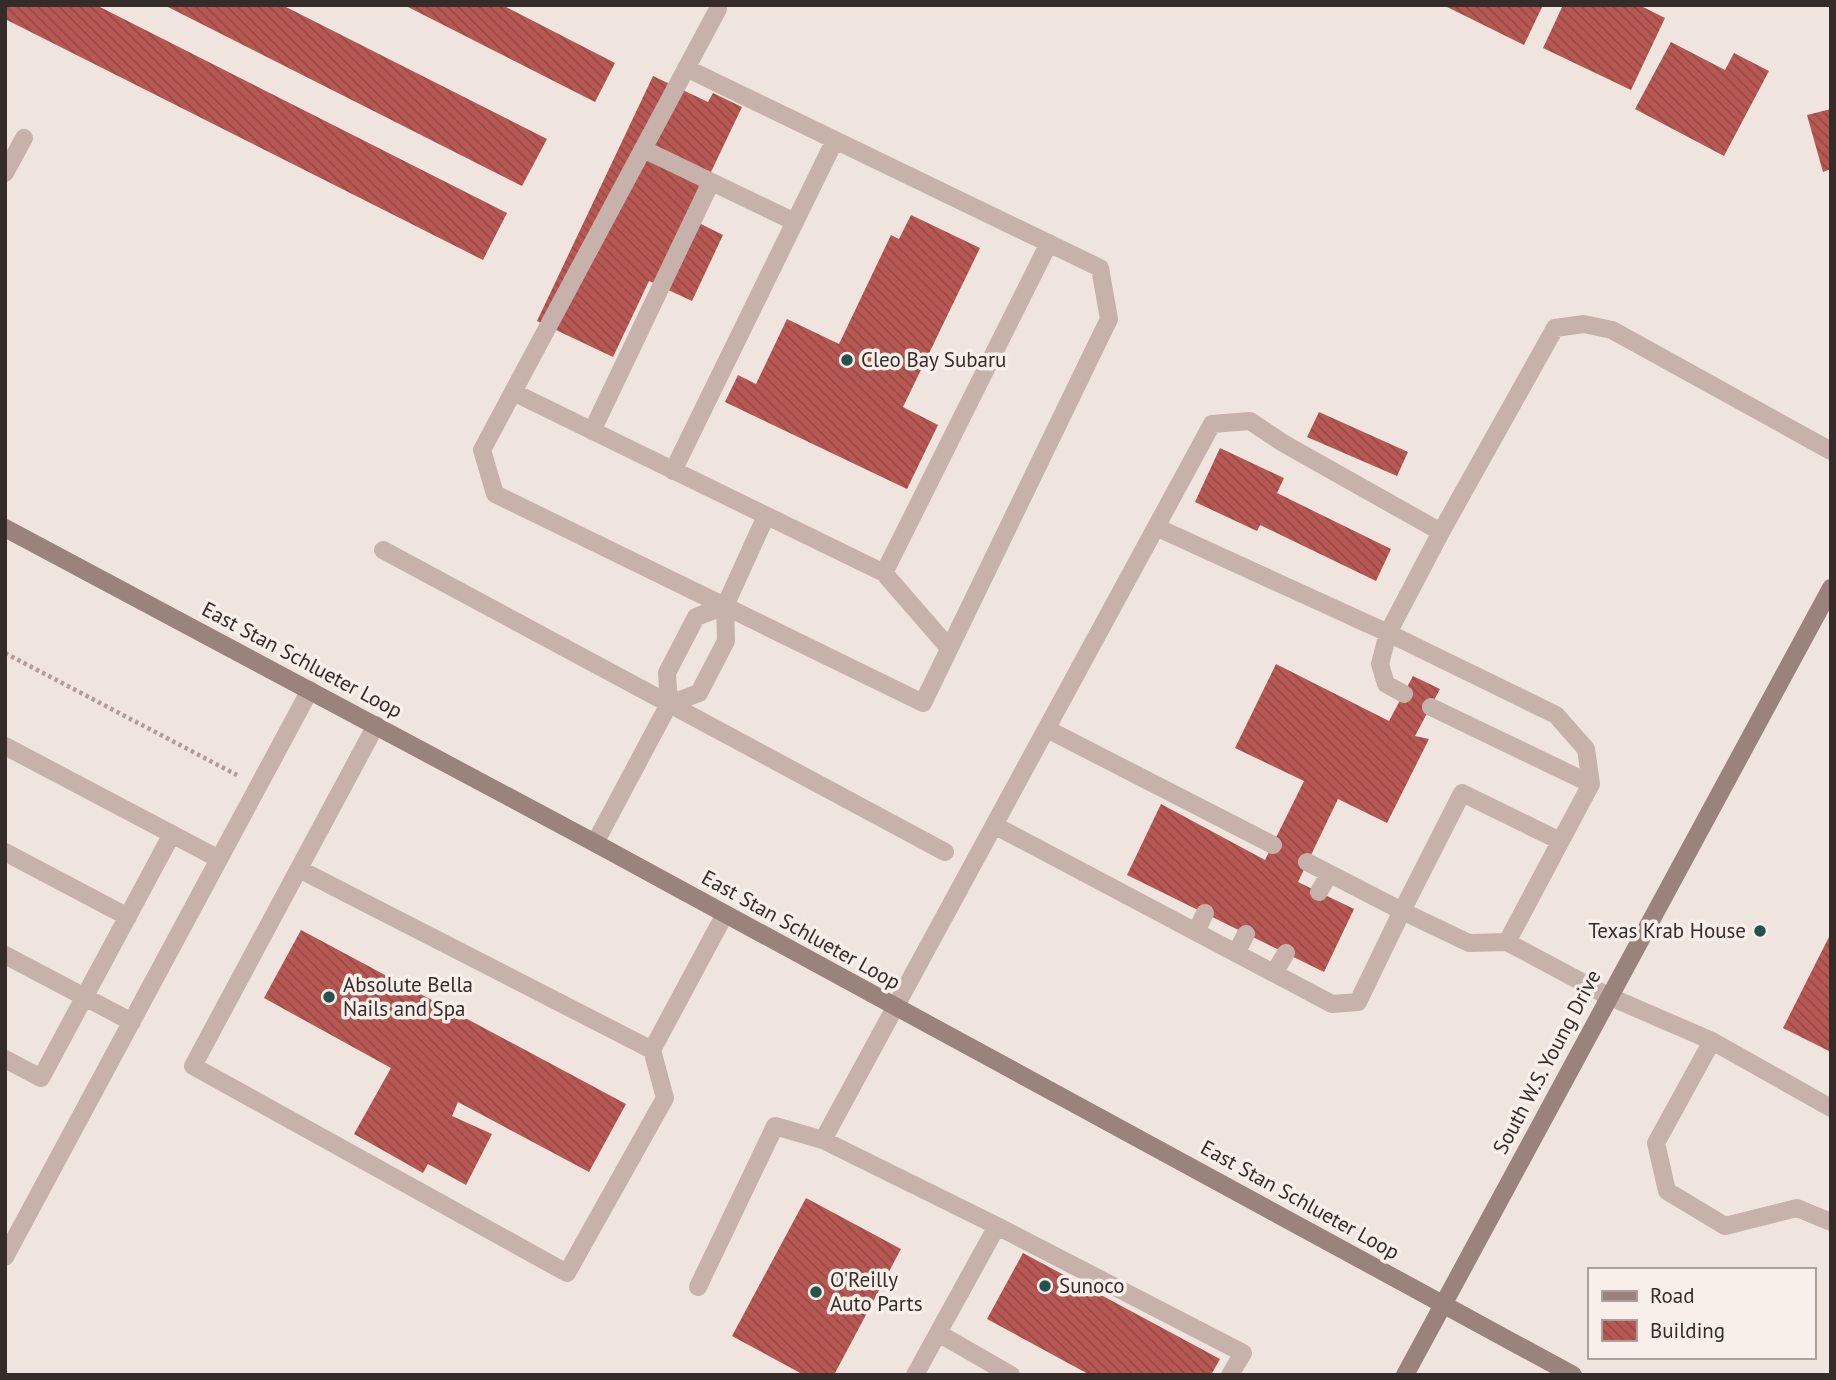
<svg xmlns="http://www.w3.org/2000/svg" width="1836" height="1380" font-family="'PT Sans',sans-serif">
<style>
.building{fill:url(#building-back-hatch)}
.lines{fill:none;stroke-linecap:round;stroke-linejoin:round}
.path{stroke:#b29c95;stroke-width:4.5;stroke-dasharray:3.5 3.5;stroke-linecap:butt}
.service{stroke:#c6b2ab;stroke-width:18}
.secondary{stroke:#9a827d;stroke-width:18}
.poi-dot{fill:#24524c;stroke:#f8efea;stroke-width:2.5}
.labels{text-anchor:middle;stroke-width:7;stroke-linejoin:round;paint-order:stroke}
.poi-label{font-size:21px;fill:#352b29;stroke:#f8efea;text-anchor:start}
.street-label{font-size:21px;fill:#352b29;stroke:#f8efea}
</style>
<defs>
<pattern id="building-back-hatch" width="6" height="6" patternUnits="userSpaceOnUse" patternTransform="scale(1.75)"><rect width="6" height="6" fill="#b85853"/><path d="M-1 5l2 2M0 0l6 6M5-1l2 2" fill="none" stroke="#964945"/></pattern>
</defs>
<rect width="100%" height="100%" fill="#f0e4de"/>
<path class="building" d="M5,5h91l411,208 -24,47 -478,-241z
M164,5h118l265,134 -25,47z
M404,5h98l113,58 -20,39z
M1443,5h100l-19,40z
M1563,5h76l26,13 -34,72 -88,-42z
M1671,42l54,28 9,-17 35,18 -45,85 -89,-47z
M653,76l55,26 5,-9 29,14 -53,111 34,17 -31,66 -43,-20 -36,76 -76,-36z
M1831,109v60l-8,3 -16,-57z
M911,215l69,33 -77,159 35,18 -31,64 -182,-87 13,-27 18,9 31,-65 52,25 52,-109 8,4z
M1319,412l89,40 -11,24 -90,-39z
M1220,448l64,30 -7,15 114,56 -15,32 -116,-56 -3,6 -62,-29z
M1276,664l113,57 24,-45 27,13 -25,47 14,3 -42,84 -49,-24 -40,83 56,27 -30,63 -197,-97 34,-71 104,56 39,-79 -69,-33z
M301,930l325,174 -37,68 -131,-70 -6,14 40,18 -26,51 -38,-21 -5,9 -69,-39 37,-66 -127,-70z
M1831,933v119l-48,-24z
M806,1198l95,51 -67,126h-30l-72,-39z
M1023,1253l197,106 -9,16h-121l-103,-56z"/>
<g class="lines">
<path class="path" d="M5,653l232,122"/>
<path class="service" d="M686,68l414,200 9,51 -186,384 -428,-209 -13,-44 236,-441
M643,149l152,73
M5,173l19,-35
M513,392l371,181 65,75
M592,431l119,-249
M673,471l162,-331
M1156,527l232,106 -8,31 6,20 18,10
M383,550l562,302
M884,573l165,-330
M669,704l30,-11 27,-52 -1,-35 41,-90
M1431,707l160,77
M376,725l-183,341 374,207 98,-175 -13,-48 73,-136
M1047,729l226,116
M5,746l214,113
M994,825l338,179 26,-2 44,-91 67,32 38,-1 84,-158 -5,-35 -30,-34 -168,-82 53,-101
M595,843l74,-139 -2,-31 29,-56 29,-11
M5,852l123,65
M1307,862l95,49 60,-118 98,48
M299,869l353,181
M1319,892l10,-18
M1196,932l9,-19
M1507,942l101,54 104,45 119,67
M1236,953l10,-19
M5,955l127,67
M1274,973l12,-20
M1712,1041l-56,102 11,48 58,35 72,-18 34,14
M5,1059l36,19 131,-244
M997,1226l-174,-86 389,-716 38,-3 33,22 158,89 114,-204 29,-4 28,6 219,121
M5,1257l305,-567
M698,1287l77,-161 48,14
M938,1333l59,-107 246,127 -13,22
M915,1375l23,-42 73,42"/>
<path class="secondary" d="M5,528l590,315 978,532
M1405,1375l426,-787"/>
</g>
<g class="poi-dot">
<circle cx="847" cy="360" r="7"/>
<circle cx="1760" cy="931" r="7"/>
<circle cx="329" cy="997" r="7"/>
<circle cx="1045" cy="1286" r="7"/>
<circle cx="816" cy="1292" r="7"/>
</g>
<g class="labels">
<g class="poi-label">
<text x="861" y="367">Cleo Bay Subaru</text>
<text x="1746" y="938" text-anchor="end">Texas Krab House</text>
<text x="343" y="992">Absolute Bella<tspan x="343" dy="24">Nails and Spa</tspan></text>
<text x="830" y="1287">O'Reilly<tspan x="830" dy="24">Auto Parts</tspan></text>
<text x="1059" y="1293">Sunoco</text>
</g>
<g class="street-label">
<text transform="translate(302 660) rotate(28)" y="7">East Stan Schlueter Loop</text>
<text transform="translate(801 930) rotate(29)" y="7">East Stan Schlueter Loop</text>
<text transform="translate(1547 1062) rotate(-62)" y="7">South W.S. Young Drive</text>
<text transform="translate(1300 1200) rotate(29)" y="7">East Stan Schlueter Loop</text>
</g>
</g>
<rect width="1836" height="1380" fill="none" stroke="#352b29" stroke-width="14"/>
<rect x="1588" y="1268" width="228" height="91" fill="#f8efea" stroke="#aaa19d" stroke-width="2"/>
<rect x="1602" y="1291" width="35" height="10" fill="#9a827d" stroke="#aaa19d" stroke-width="2"/>
<text x="1650" y="1303" font-size="21" fill="#352b29">Road</text>
<rect x="1602" y="1320" width="35" height="21" fill="url(#building-back-hatch)" stroke="#aaa19d" stroke-width="2"/>
<text x="1650" y="1338" font-size="21" fill="#352b29">Building</text>
</svg>
